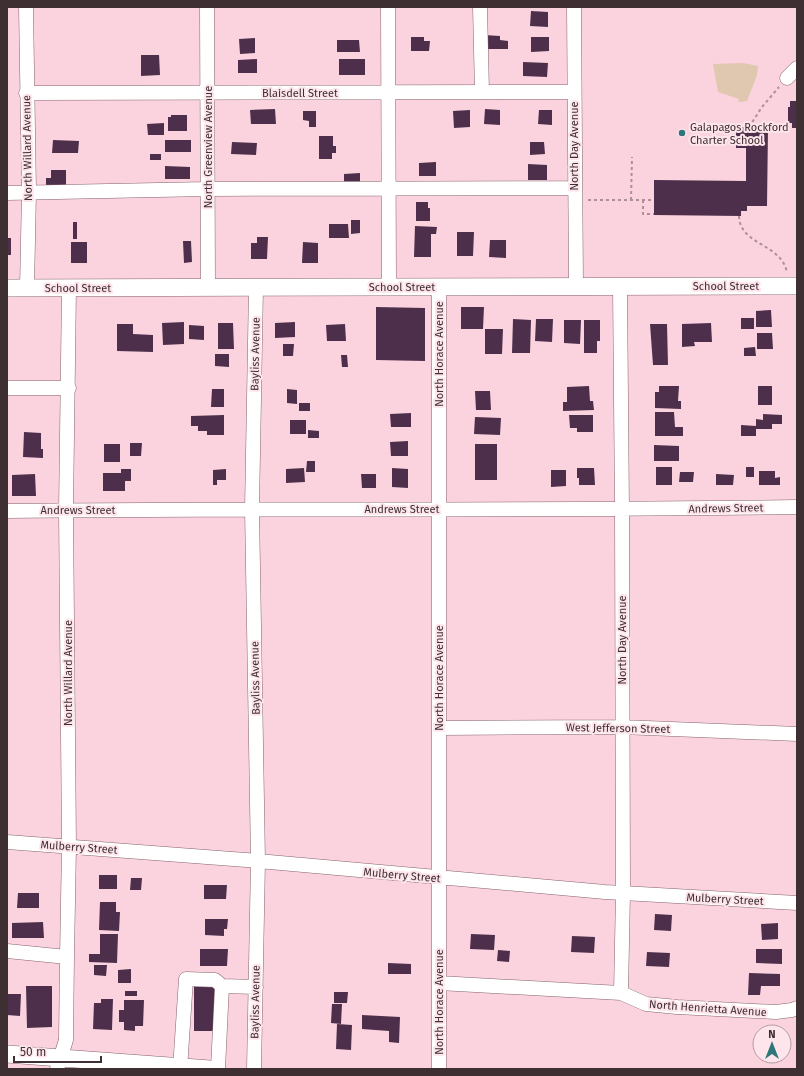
<svg xmlns="http://www.w3.org/2000/svg" width="804" height="1076" font-family="'Fira Sans',sans-serif">
<style>
.green{fill:#dfc7b0}
.building{fill:#4d2f4c}
.lines{fill:none;stroke-linecap:round;stroke-linejoin:round}
.minor-casing{stroke:#85636c;stroke-width:15}
.major-casing{stroke:#85636c;stroke-width:18}
.path{stroke:#ac8f97;stroke-width:2;stroke-dasharray:3 3;stroke-linecap:butt}
.minor{stroke:#fff;stroke-width:14}
.major{stroke:#fff;stroke-width:17}
.poi-dot{fill:#2d777a;stroke:#fde5eb;stroke-width:1.5}
.labels{text-anchor:middle;stroke-width:4;stroke-linejoin:round;paint-order:stroke}
.street-label{font-size:11px;fill:#3e2f33;stroke:#fde5eb}
.poi-label{font-size:11px;fill:#3e2f33;stroke:#fde5eb;text-anchor:start}
</style>
<rect width="100%" height="100%" fill="#fbd3de"/>
<path class="green" d="M743,63l15,3 -1,9 -10,26 -9,1 1,-3 -21,-7 -5,-28z"/>
<path class="building" d="M531,11l17,1v15l-18,-1z
M484,35l16,1v4l8,1v8h-24z
M411,37h13v4h6l-1,10h-18z
M531,37h18v14l-18,1z
M255,38v15l-15,1 -1,-15z
M337,40h22l1,12h-23z
M141,55h18l1,20 -19,1z
M257,59v14h-19v-13z
M339,59h26v16h-26z
M523,62l25,1 -1,14 -24,-1z
M790,101h7v27h-5v-5h-4v-16h2z
M275,109l1,15h-25l-1,-14z
M485,109l15,1v15l-16,-1z
M470,110v17l-16,1 -1,-17z
M539,110h13v15l-14,-1z
M303,111h13v16h-7v-6l-6,-1z
M171,115h16v16h-19v-14h3z
M164,123v12h-16l-1,-11z
M736,127l32,1 -1,78h-20v5h-6v5l-87,-1v-35l92,1v-33h-10z
M319,136h14v10h3v7h-4v6h-13z
M53,140l26,1 -1,12h-26z
M165,140h26v12h-26z
M232,142l25,1 -1,12 -25,-1z
M530,142h14l1,12 -15,1z
M150,154h11v6h-11z
M436,162v14h-17v-13z
M528,164l19,1v15h-19z
M165,166l25,1v12h-25z
M51,170h15v17l-20,1v-10h5z
M360,173v11h-16v-10z
M416,202h12v6h2v13h-14z
M351,220h9v13l-9,1z
M73,222h4v17h-4z
M329,224h19l1,14h-20z
M415,226l22,1 -1,7h-5v23h-17z
M457,232h17l-1,24h-16z
M257,237h11l-1,22h-16v-16h6z
M7,238h4v17h-4z
M490,240h16v18l-17,-1z
M183,241h8l1,21 -8,1z
M71,242h16v21h-16z
M303,242l15,1v20h-16z
M376,307l49,1v53l-49,-1z
M461,307h23l-1,22h-22z
M771,310l1,17h-16v-16z
M741,318h13v11h-13z
M513,319l18,1 -1,33h-18z
M536,319h17l-1,23 -17,-1z
M564,320h17l-1,24 -16,-1z
M584,320h16v21h-3v12h-13z
M184,322v22l-21,1 -1,-22z
M295,322v15l-20,1v-15z
M218,323h15l1,26h-16z
M711,323l1,19h-18l1,4 -13,1v-23z
M117,324h16v10l20,1v17l-36,-1z
M345,324l1,17h-19l-1,-16z
M650,324h17l1,41h-15z
M189,325l15,1v14l-15,-1z
M485,329h18l-1,25h-17z
M757,333h15l1,16h-16z
M283,344h11l-1,12h-10z
M755,347l1,9h-12v-8z
M215,354h14v13l-14,-1z
M341,355h6l1,12h-6z
M589,386l1,15h3l1,9 -31,1v-9h4v-15z
M659,386h20l-1,15h3v8l-26,-1v-16h4z
M758,386h14v19h-14z
M212,389h12v18h-13z
M287,389l10,1v14l-10,-1z
M475,391h15l1,19h-15z
M299,403h11v8h-11z
M655,412h19l1,15h8v9h-28z
M411,413v14h-20l-1,-13z
M763,414l19,1v9h-10v5h-16v7h-15v-11l15,1v-7l7,1z
M224,415v20h-17v-4h-9v-5h-7v-10z
M569,415h24v17h-16v-4h-7z
M475,417l26,1 -1,17 -26,-1z
M290,420h16v14h-16z
M308,430l11,1v7h-11z
M24,432l17,1v16h2v9l-20,-1z
M408,441v15h-17l-1,-14z
M130,443h12l-1,13h-11z
M104,444h16v18h-16z
M475,444h22v36h-22z
M654,445l25,1v15h-25z
M307,461h8v11h-9z
M656,467h16v18h-16z
M746,467h8v10h-8z
M304,468l1,14 -19,1v-14z
M392,468l16,1v19l-16,-1z
M577,468h17l1,17h-16v-7h-2z
M121,469h10v12h-6v10h-22v-18h18z
M226,469v11h-9v5h-4v-15z
M551,470h15v16l-15,1z
M759,471h16v7l5,-1v8h-21z
M680,472h14l-1,10h-14z
M35,474l1,22h-24v-21z
M361,474h15v14h-14z
M716,474l18,1 -1,10h-17z
M99,875h18v14h-18z
M131,878h11l-1,12h-11z
M204,885h23l-1,14h-22z
M18,893h21v15h-22z
M100,902h16v10h4l-1,19 -20,-1z
M655,914l17,1 -1,16 -17,-1z
M205,919h23l-1,10h-3v7l-19,-1z
M43,922l1,16h-32v-15z
M778,923v16l-16,1 -1,-16z
M100,934h18l-1,29 -28,-1v-8h11z
M471,934l24,1 -1,15 -24,-1z
M572,936l23,1 -1,16 -23,-1z
M200,949h28l-1,17h-27z
M756,949h26v15l-26,-1z
M498,950l12,1 -1,11 -12,-1z
M647,952l23,1 -1,14 -23,-1z
M388,963l23,1v10h-23z
M94,965h13l-1,11 -12,-1z
M131,969v14h-13v-13z
M749,973l31,1v12h-19l-1,9h-12z
M26,986h26v41l-25,1z
M194,986h21l1,45h-22z
M125,991h12v5h-12z
M334,992h14l-1,11h-13z
M7,994h14l-1,22 -13,-1z
M101,999h12l-1,31 -19,-1 1,-26h7z
M124,1000h20l-1,26h-8v5l-11,-1v-8h-5v-12h5z
M332,1004h10l-1,20 -10,-1z
M362,1015l38,2 -1,26 -10,-1v-11l-27,-2z
M337,1024l15,1 -1,25 -15,-1z"/>
<g class="lines">
<defs>
<path id="minor" d="M26,7l3,185 -2,96
M207,7l1,280
M388,7l1,280
M480,7l2,85
M574,7l2,279
M787,78l10,-10
M26,93l548,-1
M7,193l201,-4 367,-1
M620,287l2,223 1,383 -2,100
M7,388h62
M7,511c263,-3 527,0 790,-4
M439,728l183,-1 175,7
M7,842l251,19 347,31 192,11
M7,951l60,6
M439,983l182,10 25,11 31,3 99,5 16,-2 5,-2
M57,1069l9,-29 1,-83 2,-111 -3,-336 3,-222
M180,1069l6,-90 29,1 7,6
M218,1069l4,-83 34,1
M254,1069l4,-208 -6,-352 4,-222
M439,1069v-782"/>
<path id="major" d="M7,288l790,-2
M7,1054l203,15"/>
</defs>
<use href="#minor" class="minor-casing"/>
<use href="#major" class="major-casing"/>
<path class="path" d="M749,127l13,-20 17,-20
M588,200h66
M631,200l1,-43
M643,200v14h11
M739,216c1,30 43,27 48,57"/>
<use href="#minor" class="minor"/>
<use href="#major" class="major"/>
</g>
<circle class="poi-dot" cx="682" cy="133" r="4"/>
<g class="labels">
<g class="street-label">
<text x="300" y="97">Blaisdell Street</text>
<text transform="translate(574 146) rotate(-90)" y="4">North Day Avenue</text>
<text transform="translate(208 147) rotate(-90)" y="4">North Greenview Avenue</text>
<text transform="translate(27 148) rotate(-91)" y="4">North Willard Avenue</text>
<text x="726" y="290">School Street</text>
<text x="402" y="291">School Street</text>
<text x="78" y="292">School Street</text>
<text transform="translate(255 354) rotate(-89)" y="4">Bayliss Avenue</text>
<text transform="translate(439 354) rotate(-90)" y="4">North Horace Avenue</text>
<text transform="translate(726 508) rotate(-1)" y="4">Andrews Street</text>
<text x="402" y="513">Andrews Street</text>
<text x="78" y="514">Andrews Street</text>
<text transform="translate(622 640) rotate(-90)" y="4">North Day Avenue</text>
<text transform="translate(68 673) rotate(-90)" y="4">North Willard Avenue</text>
<text transform="translate(255 678) rotate(-91)" y="4">Bayliss Avenue</text>
<text transform="translate(439 678) rotate(-90)" y="4">North Horace Avenue</text>
<text transform="translate(618 728) rotate(1)" y="4">West Jefferson Street</text>
<text transform="translate(79 847) rotate(4)" y="4">Mulberry Street</text>
<text transform="translate(402 875) rotate(5)" y="4">Mulberry Street</text>
<text transform="translate(725 899) rotate(3)" y="4">Mulberry Street</text>
<text transform="translate(255 1002) rotate(-89)" y="4">Bayliss Avenue</text>
<text transform="translate(439 1002) rotate(-90)" y="4">North Horace Avenue</text>
<text transform="translate(708 1008) rotate(4)" y="4">North Henrietta Avenue</text>
</g>
<g class="poi-label">
<text x="690" y="131">Galapagos Rockford<tspan x="690" dy="13">Charter School</tspan></text>
</g>
</g>
<rect width="804" height="1076" fill="none" stroke="#3e2f33" stroke-width="16"/>
<g transform="translate(772 1044)"><circle r="19" fill="#fde5eb" stroke="#b19ca1"/>
<path d="M0-3L7 15L0 10L-7 15Z" fill="#2d777a"/>
<text y="-6" font-size="11" font-weight="bold" text-anchor="middle" fill="#3e2f33">N</text>
</g>
<path d="M14 1056v6h87v-6" fill="none" stroke="#3e2f33" stroke-width="2"/>
<text x="20" y="1056" font-size="12" fill="#3e2f33" stroke="#fde5eb" stroke-width="3" paint-order="stroke">50 m</text>
</svg>
